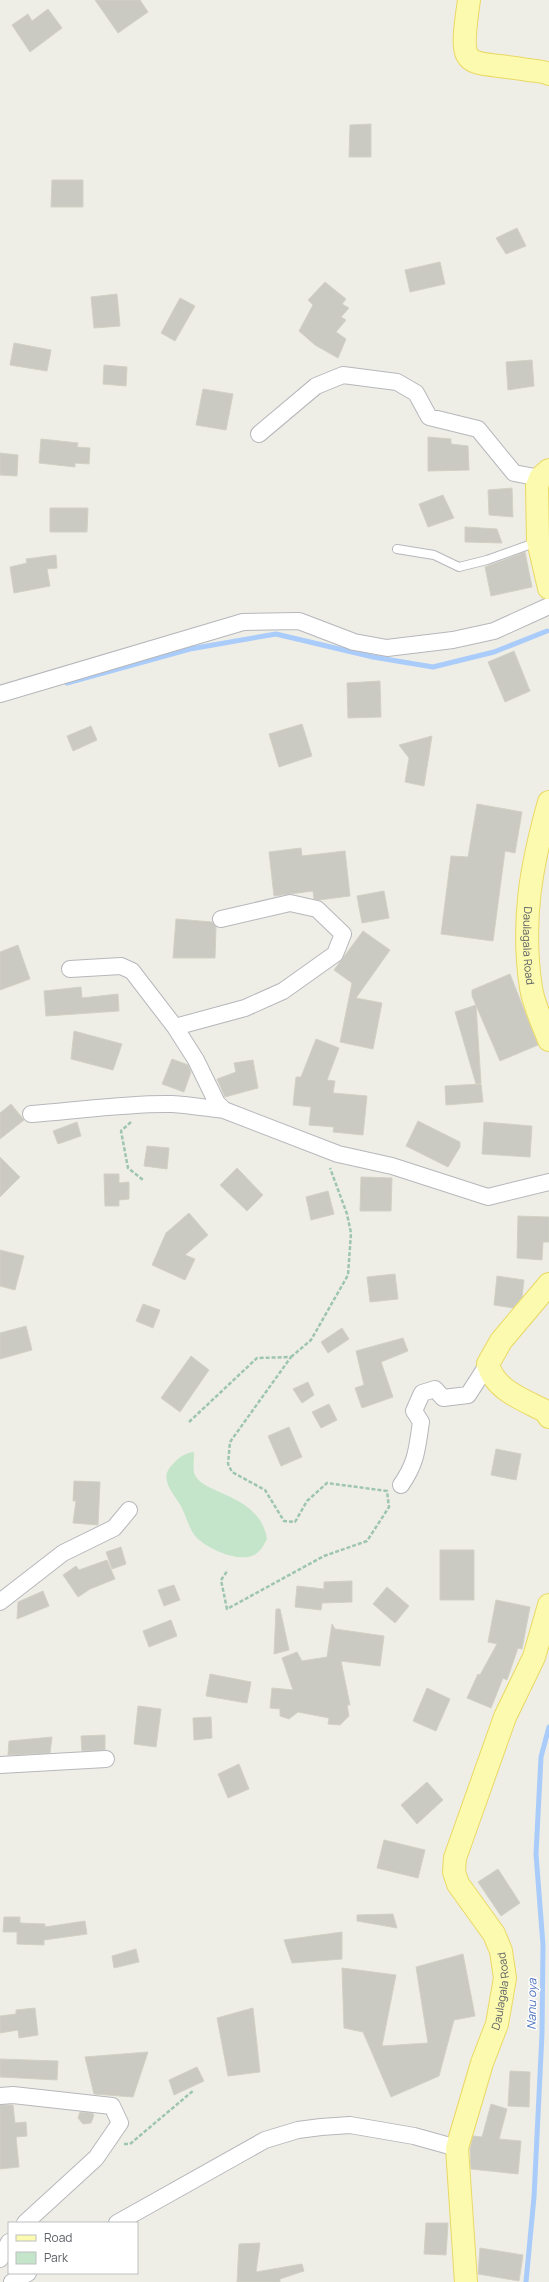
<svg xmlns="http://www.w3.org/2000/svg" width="549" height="2282" font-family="Manrope,sans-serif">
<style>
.green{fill:#c4e5c9}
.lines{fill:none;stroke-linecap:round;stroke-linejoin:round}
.stream{stroke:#aaccfa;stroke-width:5}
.building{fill:#cac9c2;stroke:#d3d1c4}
.lane-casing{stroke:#b6b7bc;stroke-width:10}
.street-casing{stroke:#b6b7bc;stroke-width:18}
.primary-casing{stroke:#ead864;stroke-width:24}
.path{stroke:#9ec5af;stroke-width:2.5;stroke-dasharray:4 2;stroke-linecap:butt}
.lane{stroke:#fff;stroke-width:8}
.street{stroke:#fff;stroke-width:16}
.primary{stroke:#fbfaaf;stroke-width:22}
.labels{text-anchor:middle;stroke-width:3;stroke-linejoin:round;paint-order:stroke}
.street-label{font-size:11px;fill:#5d6065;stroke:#fff}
.water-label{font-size:12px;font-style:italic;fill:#4d73be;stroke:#fff}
</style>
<rect width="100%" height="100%" fill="#efeee6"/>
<path class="green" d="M194,1452c0,6 -1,15 0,21 8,23 65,19 73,66 -3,6 -7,13 -13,16 -15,8 -46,-6 -57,-17 -8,-8 -10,-20 -15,-30 -8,-15 -25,-29 -9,-44 6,-7 12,-11 21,-12z"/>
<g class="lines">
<path class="stream" d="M67,683l123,-34 86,-15 97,23 60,10 61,-15 53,-21
M526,2282l8,-85 8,-163 1,-89 -7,-91 5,-97 8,-30"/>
</g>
<path class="building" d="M95,0h45l8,12 -30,21z
M48,9l14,19 -32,24 -18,-27 16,-11 4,7z
M371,124v33h-22l1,-32z
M52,180h31v27h-32z
M517,228l9,18 -20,8 -10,-16z
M440,262l5,22 -35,8 -5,-22z
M325,282l21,17 -4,5 7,4 -8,9 5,3 -10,12 10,7 -8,19 -23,-13 -16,-14 14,-26 -5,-5z
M117,294l3,32 -26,2 -3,-31z
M180,298l15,8 -20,35 -14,-8z
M14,343l37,7 -4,21 -37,-6z
M532,360l2,26 -26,4 -2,-28z
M104,365l23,2 -1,19 -23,-2z
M203,389l30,5 -7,36 -30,-5z
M428,437l23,2v5l17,2 1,24 -41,1z
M41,439l37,4 -1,4 13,1 -1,16 -14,-1v4l-36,-4z
M0,453l18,2 -1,21 -17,-1z
M512,488l1,29 -24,-2 -1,-25z
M443,495l11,23 -26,9 -9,-23z
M50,508h38l-1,24h-37z
M465,527l32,2 5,14 -37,-1z
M525,552l7,35 -41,9 -6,-29z
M56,555l1,13 -10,1 3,17 -36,7 -4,-26 17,-4 -1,-4z
M514,651l16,40 -25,11 -17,-40z
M380,681l1,36 -33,1 -1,-35z
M302,724l10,32 -33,11 -10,-33z
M91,726l6,14 -24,11 -6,-15z
M432,736l-8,50 -19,-4 4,-24 -10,-13z
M477,804l45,8 -7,41 -10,-2 -12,90 -52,-7 10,-78 17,1z
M301,848l1,8 43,-5 5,45 -31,4 -5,-1 -1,-8 -39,5 -5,-44z
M384,891l5,27 -27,5 -5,-27z
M176,919l36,3 4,5 -1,31h-42z
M363,931l27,19 -34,48 26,5 -9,46 -33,-7 12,-59 -18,-13z
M18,945l12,34 -30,11v-38z
M510,974l28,71 -38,16 -28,-65v-6z
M81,987l1,11 36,-4 1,17 -73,5 -2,-25z
M476,1005l5,78 -5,1 -21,-72z
M74,1031l48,13 -9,26 -42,-11z
M316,1039l23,9 -12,32 8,1 -2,12 34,3 -4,39 -30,-3 1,-5 -25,-2 2,-18 -18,-2 3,-28h5z
M172,1059l16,6 3,7 -7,20 -22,-8z
M253,1060l5,28 -33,9 -8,-18 19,-7 -2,-9z
M481,1084l2,18 -37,3 -1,-19z
M11,1104l13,16 -24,19v-26z
M418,1121l42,21v5l-12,20 -42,-21z
M77,1122l4,14 -23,8 -5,-13z
M484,1122l48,4 -2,31 -48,-3z
M147,1146l22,2 -2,21 -23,-3z
M0,1157l20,20 -20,20z
M237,1168l26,27 -16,16 -27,-26z
M104,1174h15v9l10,-1v17l-10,1v6h-14z
M361,1177l31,1 -1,33h-31z
M328,1191l6,23 -23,6 -5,-23z
M189,1213l19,22 -23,20 10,4 -10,21 -33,-15 14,-32z
M518,1216l31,1v25h-6l-1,18 -25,-2z
M0,1250l24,6 -9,34 -15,-4z
M395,1274l3,25 -28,3 -3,-25z
M497,1276l27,4 -2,17 -9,11 -19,-3z
M143,1304l17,6 -7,18 -17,-7z
M26,1326l6,24 -32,9v-26z
M342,1328l7,11 -21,14 -7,-11z
M403,1338l5,13 -27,11 12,35 -31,11 -7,-20 9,-3 -8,-34z
M191,1356l18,14 -29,42 -19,-14z
M308,1382l6,13 -12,8 -9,-14z
M329,1404l8,16 -16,8 -9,-16z
M289,1427l13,30 -21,9 -13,-30z
M496,1449l25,5 -5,26 -25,-5z
M74,1481l26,1 -2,43 -25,-2 3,-22h-3z
M121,1547l5,17 -14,5 -6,-17z
M440,1550h34v50h-34z
M107,1560l8,19 -25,10 -12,8 -15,-22 13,-9 3,4z
M352,1581v21l-30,1 -1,7 -26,-3 2,-21 27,3v-7z
M174,1585l6,15 -16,6 -6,-16z
M387,1587l22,19 -14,17 -22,-19z
M43,1591l6,15 -32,13 1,-17z
M496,1600l34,7 -8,42 -4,-1 -11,32 -4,-2 -12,30 -24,-10 11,-24 2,1 17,-31 -9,-2z
M276,1609h4l9,41 -15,4z
M171,1620l6,16 -28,11 -6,-16z
M332,1624l3,5 49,7 -4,30 -39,-5 9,44h-3l2,11 -9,9 -12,-1 1,-6 -31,-6 -9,7 -9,-3v-7l-10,-1 2,-20 21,2 -11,-32 15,-6 5,9 25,-4z
M210,1674l41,8 -4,21 -41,-7z
M427,1688l23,11 -14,32 -23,-10z
M138,1706l23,3 -5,38 -22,-3z
M211,1717l1,21 -18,2 -1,-22z
M105,1735v15l-23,1 -1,-15z
M52,1737l-2,16 -42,2 1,-14z
M239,1764l10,25 -21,9 -10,-24z
M427,1782l16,18 -26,24 -16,-19z
M384,1840l41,10 -7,28 -41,-10z
M498,1869l22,34 -19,13 -23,-34z
M393,1914l4,14 -40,-7v-6z
M4,1917h16v6l25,1v3l40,-6 2,13 -43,6v5l-27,-1v-12h-14z
M342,1932v27l-50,4 -8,-23z
M136,1949l3,13 -25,6 -2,-12z
M463,1954l12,62 -21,4 -15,56 -48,21 -28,-65 -19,-4 -2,-60 54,7 -14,71 46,-3 -12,-76z
M35,2008l3,27 -19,3 -1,-8 -18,3v-17l16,-2v-4z
M253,2008l7,64 -32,4 -11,-58z
M148,2052l-15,45 -39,-3 -9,-37z
M0,2059l58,2 -1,19 -57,-3z
M197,2067l7,14 -30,14 -5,-15z
M510,2071l20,1 -1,35 -21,-1z
M491,2104l16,5 -8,30 22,2 -3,33 -47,-5 -1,-20 3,-13 9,1z
M0,2105h13l2,18 11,-1 1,14 -11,1 3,30 -19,2z
M80,2112l12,1 2,2 -3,8 -8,1 -5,-6z
M426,2223h22l-2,32 -22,-1z
M260,2243l-4,29 46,-8 2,7 -24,8v3h-43l2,-38z
M480,2248l43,7 -4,26 -41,-7z"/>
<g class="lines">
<defs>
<path id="lane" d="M397,549l37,6 25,12 28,-7 50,-18"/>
<path id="street" d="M259,434l57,-48 27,-11 54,7 19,11 13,24 49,12 36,44 26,5
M0,694l243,-72 56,-1 55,21 33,6 66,-8 41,-9 55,-25
M221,919l69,-16 27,6 26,25 -8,20 -52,37 -38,17 -70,19 21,33 21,43 7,7 114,44 54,12 96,31 61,-15
M70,969l51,-3 11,5 43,56
M31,1114c47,-3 93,-11 141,-10 17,1 35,4 52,6
M401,1485c16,-23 16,-37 20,-63l-7,-11 8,-18 13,-4 8,9 25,-3 20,-31
M0,1602l63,-49 51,-25 15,-18
M0,1765l106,-6
M0,2096l13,-1 99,11 8,17 -24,35 -71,65
M117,2223l148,-83 33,-10 23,-3 29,-2 64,11 43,12
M0,2259l9,-17
M12,2282l16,-9"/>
<g id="primary">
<path d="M469,0c-11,75 -5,59 59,70 7,1 15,1 21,4"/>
<path d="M549,470l-9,8 -3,8 1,55 11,47"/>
<path id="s1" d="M549,802c-18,64 -28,119 -18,186 3,18 12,36 18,52"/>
<path d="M549,1284l-48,57 -13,23c6,26 36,36 57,47l4,6"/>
<path id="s2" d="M466,2282l-9,-134 25,-85 15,-39 8,-46 -4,-27 -7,-17 -36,-50 -4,-12 1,-14 50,-141 29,-60 15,-52"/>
</g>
</defs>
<use href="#lane" class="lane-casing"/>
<use href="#street" class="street-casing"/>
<use href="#primary" class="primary-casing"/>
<path class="path" d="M131,1122l-10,9 7,37 15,12
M291,1357l20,-17 37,-65 3,-42 -4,-19 -17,-46
M189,1422l68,-64 34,-1 -61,85 -2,22 4,8 33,18 19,31 11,1 12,-21 20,-18 60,8 2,16 -22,34 -43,15 -97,53 -6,-29 7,-10
M124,2144h6l64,-54"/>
<use href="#lane" class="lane"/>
<use href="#street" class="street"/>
<use href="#primary" class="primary"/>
</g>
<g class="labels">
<g class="street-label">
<text dy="4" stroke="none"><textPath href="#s1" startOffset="146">Daulagala Road</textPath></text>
<text dy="4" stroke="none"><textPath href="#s2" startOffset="298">Daulagala Road</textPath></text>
</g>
<g class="water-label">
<text transform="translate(532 2004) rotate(-89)" y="4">Nanu oya</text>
</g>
</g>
<rect x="8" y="2222" width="130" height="52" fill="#ffffff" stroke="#bebfc1"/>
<rect x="16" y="2235" width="20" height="6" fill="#fbfaaf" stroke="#bebfc1"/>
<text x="44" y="2242" font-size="12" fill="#5d6065">Road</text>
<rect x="16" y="2252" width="20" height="12" fill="#c4e5c9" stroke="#bebfc1"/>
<text x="44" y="2262" font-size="12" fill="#5d6065">Park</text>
</svg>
